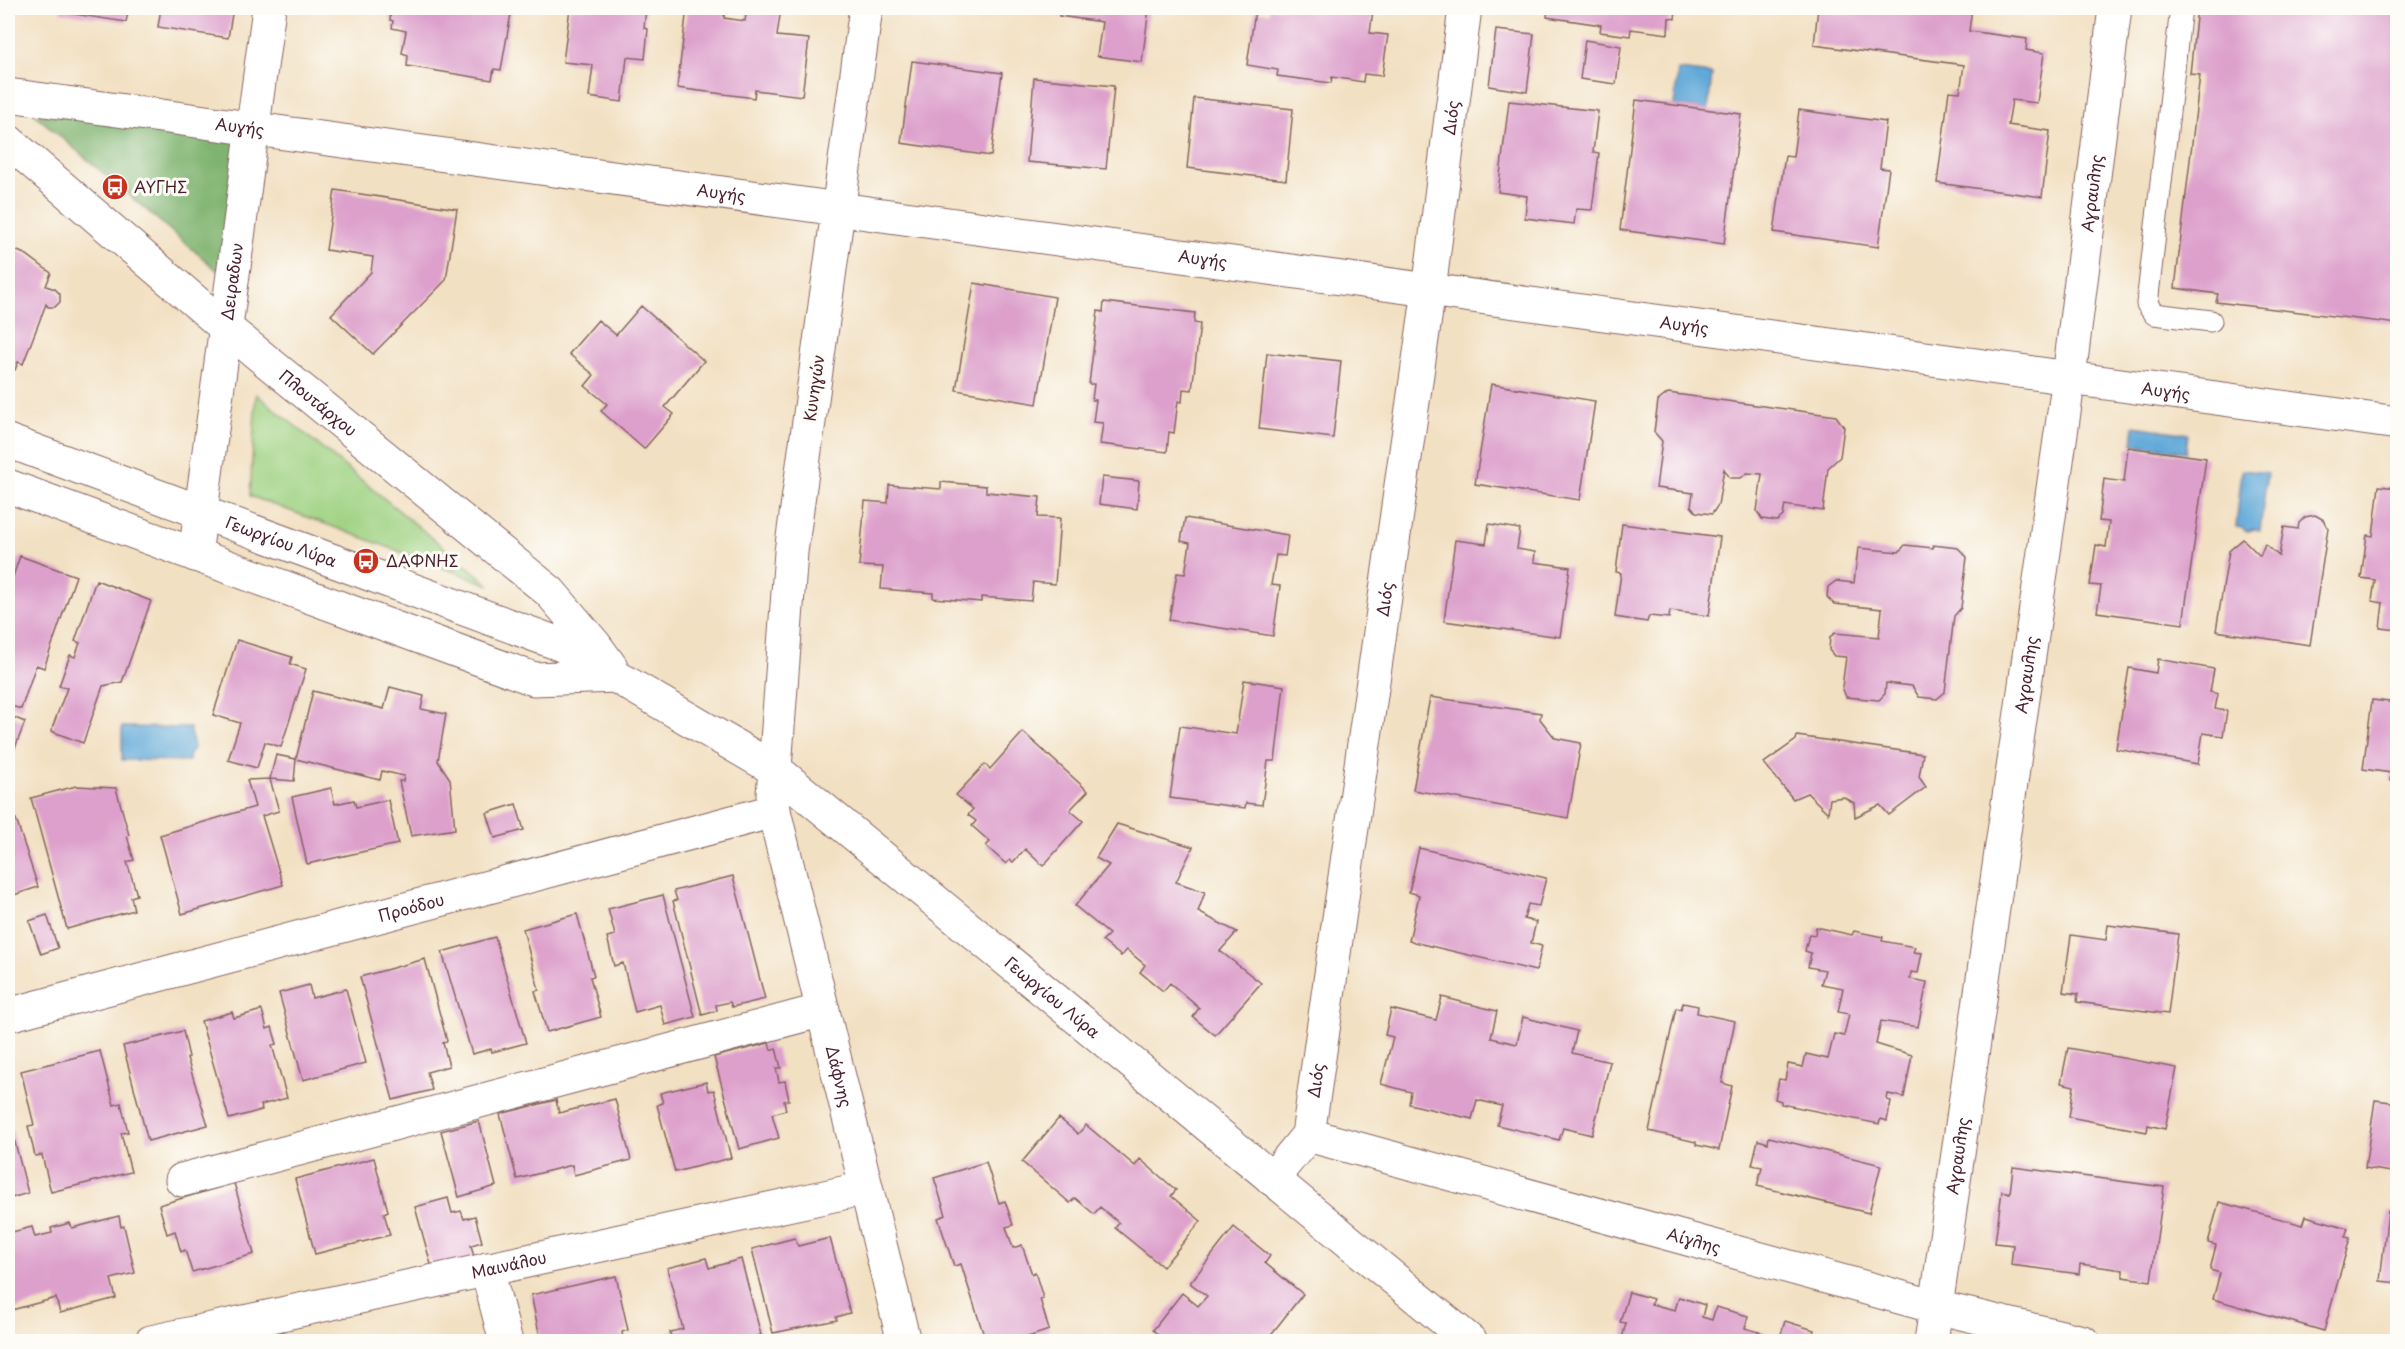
<svg xmlns="http://www.w3.org/2000/svg" width="2405" height="1349" font-family="'Playpen Sans',sans-serif">
<style>
.green{fill:#9fd282;stroke:#747856;stroke-width:1.5}
.forest{fill:#7fb470;stroke:#646a4e;stroke-width:1.5}
.water{fill:#61a9d8;stroke:#566482;stroke-width:1.5}
.building{fill:#dda0cc}
.lines{fill:none;stroke-linecap:round;stroke-linejoin:round}
.lane-casing{stroke:#856360;stroke-width:23}
.street-casing{stroke:#856360;stroke-width:35}
.secondary-casing{stroke:#856360;stroke-width:35}
.lane{stroke:#fff;stroke-width:21}
.street{stroke:#fff;stroke-width:33}
.secondary{stroke:#fff;stroke-width:33}
.labels{text-anchor:middle;stroke-width:6;stroke-linejoin:round;paint-order:stroke}
.street-label{font-size:16px;fill:#4a1f2b;stroke:#fdfcf7}
.poi-label{font-size:16px;fill:#4a1f2b;stroke:#fdfcf7;text-anchor:start}
</style>
<rect width="100%" height="100%" fill="#fdfcf7"/>
<filter id="ink" filterUnits="userSpaceOnUse"><feTurbulence type="fractalNoise" baseFrequency=".0167" numOctaves="2"/><feDisplacementMap in="SourceGraphic" scale="12" xChannelSelector="R" yChannelSelector="G"/><feConvolveMatrix kernelMatrix="1 2 1 2 8 2 1 2 1" color-interpolation-filters="sRGB"/></filter>
<filter id="wash" filterUnits="userSpaceOnUse"><feTurbulence type="fractalNoise" baseFrequency=".008" numOctaves="4" result="noise"/><feDisplacementMap in="SourceGraphic" scale="24" xChannelSelector="R" yChannelSelector="G"/><feGaussianBlur stdDeviation="1.35" result="paint"/><feColorMatrix in="noise" values="0 0 0 0 0 0 0 0 0 0 0 0 0 0 0 0 0 1.4 0 .05"/><feComposite in="paint" operator="in"/></filter>
<g filter="url(#wash)">
<rect width="100%" height="100%" fill="#f2e0c2"/>
<path class="green" d="M256,394l234,191 -240,-89z"/>
<path class="forest" d="M34,114l212,18 -28,139z"/>
<path class="water" d="M1678,70l34,4 -4,36 -34,-5z
M2134,426l54,8 -2,18 -54,-8z
M2242,470l25,3 -7,57 -7,-1 -6,3 -5,-4 -6,-1z
M122,727l68,1c-1,8 4,12 4,20l-5,6v7l-67,-1z"/>
<g id="blocks">
<path class="building" d="M61,8h68l-3,14 -66,-10z
M161,8h72l-5,30 -70,-11z
M391,8h121l-11,62 -7,-1 -2,11 -85,-14 1,-11 -6,-2 4,-22 -14,-3 1,-7 -3,-1z
M570,8h76l-2,20 4,1 -3,30 -18,-2 -5,45 -33,-5 4,-32 -30,-3z
M687,8h38l-1,10 21,3 2,-13h34l-4,28 32,3 -7,57 -47,-6 -1,8 -77,-10z
M1060,8h89l-7,54 -45,-6 5,-34 -43,-6z
M1270,8h117v4l-14,-2 -3,23 18,2 -6,41 -18,-2 -1,8 -31,-5 -1,6 -54,-7 1,-6 -31,-5 8,-54 14,2z
M1548,8h128l-1,11 -6,-1 -1,16 -37,-5 -1,7 -30,-4 1,-7 -54,-8z
M1818,8h154l-3,23 58,8 -1,11 18,3 -7,50 -25,-3 -4,25 42,6 -8,66 -105,-14 12,-92 11,1 4,-27 -150,-20z
M2197,8h201v316l-182,-22 2,-8 -43,-6 25,-213 -10,-1z
M1496,30l38,4 -7,58 -38,-6z
M1585,40l36,6 -5,38 -36,-5z
M912,61l90,12 -11,83 -90,-13z
M1034,78l80,8 -8,83 -79,-7z
M1194,98l99,11 -7,71 -99,-12z
M1636,100l105,14 -17,130 -104,-14z
M1509,101l89,10 -5,41 6,1 -7,57 -16,-1 -2,15 -49,-6 2,-22 -29,-4z
M1799,110l87,12 -6,46 9,1 -11,78 -104,-15 11,-76 8,1z
M335,190l122,19 -11,71 -73,74 -42,-39 40,-43 2,-15 -47,-7z
M8,247l19,8 24,18 -5,13 9,3 5,5v8l-5,5h-7l-2,-3 -23,60 -5,-2 -3,8 -7,-3z
M974,283l81,14 -18,107 -81,-14z
M1104,302l91,11 -1,10 6,1 -8,66 -9,-1 -1,13 -4,-1 -4,32 -5,-1 -2,20 -67,-8 3,-21 -10,-1 3,-22h-4l2,-16h-5l9,-73 5,1z
M641,306l63,55 -39,46 9,7 -30,35 -43,-38 6,-7 -22,-18 9,-11 -25,-21 29,-34 18,15z
M1267,353l74,8 -8,77 -74,-9z
M1491,384l104,17 -15,99 -105,-16z
M1668,393l168,23 8,11 -4,30 -12,11 -5,43 -38,-6 -2,11 -6,5 -15,-2 -5,-8 5,-37 -15,-1 -6,5h-11l-6,-9 -6,36 -6,9 -16,-2 -5,-6 2,-13 -37,-5 6,-47 -8,-9 4,-31z
M2128,447l78,11 -23,166 -86,-12 4,-26 -11,-1 6,-40 10,2 3,-25 -10,-1 5,-42 20,3z
M1102,477l37,4 -2,28 -38,-5z
M941,482l45,4v6l54,5 -2,20 22,1 -5,66 -22,-2 -2,19 -50,-4v5l-48,-4v-5l-52,-4 2,-22 -24,-1 6,-65 23,2 1,-18 52,4z
M2379,486l19,2v142l-18,-2 3,-25 -11,-2 3,-21 -14,-2 6,-43 6,1z
M2315,515l9,5 4,8 -18,117 -94,-14 13,-80 14,-12 17,17 5,-12 14,12 5,-29 14,2 1,-6 6,-6z
M1185,518l103,17 -3,21 -9,-1 -5,30 9,1 -7,50 -104,-16 8,-47 8,1 5,-31 -9,-2z
M1489,524l31,5 -3,20 18,3 -1,10 36,5 -10,70 -116,-16 11,-81 31,4z
M1622,524l98,13 -11,79 -39,-5 -1,7 -20,-2 -2,6 -32,-5 6,-44 -5,-1z
M1905,545l28,3v-3l25,3 9,9 -6,51 -7,8 -9,76 -8,7 -18,-2 -7,-11 -26,-3 -1,11 -6,6 -33,-3 -4,-10 4,-30 -12,-1 -5,-6 1,-13 5,-4 44,4 3,-28 -48,-5 -7,-7 1,-10 8,-6 18,2 4,-35 41,4z
M20,556l56,20 -32,92 -8,-3 -15,44 -13,-4v-114z
M96,580l55,21 -29,81 -19,4 -20,57 -32,-12 16,-43 -8,-2 11,-31 5,2 5,-14 -5,-2z
M237,640l55,17 -2,7 16,5 -25,78 -16,-5 -8,26 -29,-8 12,-37 -27,-8z
M2158,659l56,10 -4,23 8,2 -3,15 12,2 -4,25 -20,-3 -5,31 -82,-15 13,-81 27,5z
M1244,680l40,6 -9,75h-7l-6,44 -16,-2 -1,5 -75,-10 10,-72 56,8z
M390,687l34,9 -3,13 25,5 -8,47 12,18 5,50 -44,7 -12,-55h4l1,-5 -22,-5 -2,9 -84,-21 -2,22 -24,-2 6,-24 20,4 17,-68 71,18z
M1430,697l111,16 -1,6 15,19 26,5 -13,75 -155,-28z
M2372,700l26,3v79l-8,-1 1,-8 -28,-4z
M8,715l17,7 -17,44z
M1023,732l65,59 -18,19 13,11 -40,45 -18,-17 -12,13 -3,-2 -4,4 -20,-18 4,-4 -18,-16 4,-5 -8,-6 5,-6 -17,-14 29,-31 5,5z
M1797,736l126,18 -4,23 7,10 -37,28 -9,-10 -25,12 -1,-14 -10,-6 -14,2 -2,14 -21,-20 -14,6 -29,-36 32,-23z
M270,779l9,32 -17,5 21,69 -101,29 -22,-79 95,-28 -8,-27z
M76,786l40,2 13,47 -2,1 7,24 -7,2 10,33 -6,2 3,13 -67,19 -36,-131z
M331,788l4,16 19,-4 2,7 32,-7 10,44 -91,20 -15,-67z
M516,804l8,26 -29,8 -8,-25z
M8,806l4,14 4,-1 22,68 -30,10z
M1117,824l76,23 -17,35 29,10 -7,20 39,20 -17,19 41,32 -46,52 -22,-18 6,-9 -29,-25 -7,8 -23,-19 5,-7 -18,-15 -6,6 -19,-15 7,-7 -34,-28 34,-41 -13,-7z
M1419,848l127,30 -7,28 -11,-2 -4,15 12,3 -5,21 11,3 -6,25 -127,-30 10,-46 -10,-3z
M733,876l32,123 -33,8 -2,-5 -14,3 1,6 -15,4 -29,-114 4,-1 -3,-9z
M663,895l32,122 -30,8 -5,-20 -25,7 -12,-49 -9,3 -7,-29 8,-2 -7,-26z
M577,914l17,62 -4,1 11,40 -54,15 -12,-41 4,-1 -16,-61z
M47,915l11,33 -17,6 -12,-33z
M2108,925l70,9 -10,80 -91,-12 1,-8 -15,-2 8,-57 35,5z
M1816,927l36,8 2,-4 29,6 -1,4 33,6 -2,5 9,1 -4,20 -7,-1 -1,7 17,3 -9,45 -37,-6 -5,23 36,11 -8,42 -16,-3 -1,6 4,1 -4,20 -6,-2 -2,5 -98,-20v-3l-6,-2 4,-20 6,1 3,-16 15,3 3,-13 22,5 6,-25 10,2 5,-22 -11,-2 5,-24 -22,-4 4,-14 -17,-3 3,-14 -6,-2 4,-17 6,1z
M495,937l31,106 -34,9 -1,-3 -19,5 -30,-102z
M425,959l22,82 -4,2 6,23 -22,6 5,18 -39,10 -33,-123z
M309,985l3,13 34,-9 20,74 -63,17 -24,-87z
M1442,997l55,14 -6,27 26,6 6,-27 54,14 -5,22 38,9 -18,73 -29,-7 -4,12 -62,-15 5,-19 -25,-6 -5,19 -63,-15 2,-12 -30,-8 12,-47 -8,-2 6,-26 45,11z
M1683,1003l15,3 -1,7 38,8 -13,62 10,3 -13,64 -23,-5v-3l-47,-11 27,-123 5,1z
M262,1010l5,19 5,-2 5,17 -5,1 15,53 -26,7 1,5 -33,9 -28,-98 31,-9 2,6z
M183,1031l6,26 -2,1 21,67 -60,16 -25,-95z
M769,1043l2,7 5,-2 5,20h-5l3,14 6,-1 4,19 -5,1 2,9 -14,4 7,24 -40,11 -25,-92z
M2068,1048l109,20 -12,61 -17,-4 -1,7 -78,-15 5,-31 -13,-3z
M100,1051l14,54 7,-2 7,29 -7,1 10,39 -80,20 -9,-37 -7,1 -7,-30 6,-1 -13,-54z
M706,1082l2,9 6,-1 17,68 -56,14 -18,-67 6,-2 -3,-10z
M615,1099l16,61 -57,15 -2,-10 -55,14 -17,-65 56,-14 3,13z
M2375,1100l23,3v70l-33,-5z
M8,1115l20,78 -20,6z
M1059,1118l19,16 8,-9 49,41 5,-7 36,31 -5,6 30,25 -38,46 -48,-39 4,-5 -19,-16 -6,7 -19,-16 -5,5 -48,-41z
M479,1121l17,65 -37,11 -18,-66z
M1769,1137l112,28 -12,48 -112,-27 5,-19 -10,-2 6,-25 10,3z
M374,1158l14,53 -4,2 6,22 -75,19 -20,-75z
M986,1162l13,41 6,-2 8,24 -7,2 7,21 9,-3 10,29 3,-2 8,26 -3,1 9,31 -36,12h-27l-25,-78 -7,2 -16,-48 8,-3 -12,-37z
M2013,1167l151,20 -13,94 -28,-4v-7l-43,-6 -1,10 -68,-9 2,-20 -18,-2 7,-52 8,2z
M234,1183l20,71 -62,18 -7,-22 -4,2 -6,-21 -8,3 -8,-29z
M448,1198l4,15 9,-2 3,8 11,-3 7,26 -11,3 3,12 -42,11 -17,-61z
M2219,1202l84,23 3,-9 42,12 -3,9 5,1 -26,93 -111,-32 7,-26 -10,-3 6,-25 -8,-2z
M2388,1211l10,1v71l-18,-2z
M119,1216l2,11 3,-1 11,47 -24,6 5,19 -56,15 -4,-15 -48,13v-78l24,-6 3,10 17,-4 -1,-5 19,-5 2,5z
M1234,1227l36,29 -5,7 38,31 -38,48h-7l-3,-3 -3,3h-85l-14,-12 29,-37 16,13 9,-10 -17,-13z
M795,1238l3,8 32,-8 20,75 -14,4 1,3 -64,13 -21,-84z
M706,1258l3,10 32,-9 20,76 -24,7h-65l-2,-10 13,-3 -16,-61z
M616,1276l12,54 -6,2 1,7 -14,3h-68l-10,-47z
M1629,1292l24,7 -2,5 24,6 4,-13 26,8 -3,12 10,3 4,-13 32,9 -3,12 35,10 5,-17 29,9 -3,12h-190l5,-19 -6,-1z
M283,1331l2,11h-35v-3z"/>
</g>
</g>
<g filter="url(#ink)">
<use href="#blocks" fill-opacity="0" stroke="#856360" stroke-width="1.5"/>
<g class="lines">
<defs>
<path id="lane" d="M2181,8l-34,296 7,10 57,7"/>
<g id="street">
<path id="s1" d="M866,8l-75,544 -18,243 1,16 130,531"/>
<path id="s2" d="M8,95l2390,328"/>
<path id="s3" d="M195,555l74,-547"/>
<path id="s4" d="M8,1015l766,-204"/>
<path id="s5" d="M1308,1135l628,172 147,35"/>
<path id="s6" d="M1272,1179l36,-44 121,-845 36,-282"/>
<path d="M182,1180l641,-170"/>
<path d="M487,1269l19,73"/>
<path id="s7" d="M151,1342l715,-154"/>
<path id="s8" d="M1931,1342l138,-965 46,-369"/>
</g>
<g id="secondary">
<path id="s9" d="M8,141l218,187 324,264 45,53 16,22"/>
<path id="s10" d="M8,441l554,204 214,125 695,572"/>
<path d="M8,486l526,193 82,-3"/>
</g>
</defs>
<use href="#lane" class="lane-casing"/>
<use href="#street" class="street-casing"/>
<use href="#secondary" class="secondary-casing"/>
<use href="#lane" class="lane"/>
<use href="#street" class="street"/>
<use href="#secondary" class="secondary"/>
</g>
</g>
<defs>
<symbol id="bus-disc" viewBox="-11 -11 22 22"><circle r="9.5" fill="#c8321e" stroke="#fdfcf7"/><path d="M-5-6H5V4H4V6H2V4H-2V6H-4V4H-5ZM-3.5-4V0h7V-4ZM-3.5 1.2v1.5H-2V1.2ZM2 1.2v1.5H3.5V1.2Z" fill="#fff"/></symbol>
</defs>
<g fill-rule="evenodd">
<use href="#bus-disc" x="100" y="172" width="30" height="30"/>
<use href="#bus-disc" x="351" y="546" width="30" height="30"/>
</g>
<g class="labels">
<g class="street-label">
<text dy="6" stroke="none"><textPath href="#s6" startOffset="1084">Διός</textPath></text>
<text dy="6" stroke="none"><textPath href="#s2" startOffset="234">Αυγής</textPath></text>
<text dy="6" stroke="none"><textPath href="#s2" startOffset="720">Αυγής</textPath></text>
<text dy="6" stroke="none"><textPath href="#s8" startOffset="1160">Αγραυλης</textPath></text>
<text dy="6" stroke="none"><textPath href="#s2" startOffset="1206">Αυγής</textPath></text>
<text dy="6" stroke="none"><textPath href="#s3" startOffset="276">Δειραδων</textPath></text>
<text dy="6" stroke="none"><textPath href="#s2" startOffset="1692">Αυγής</textPath></text>
<text transform="translate(814 388) rotate(-82)" y="6">Κυνηγών</text>
<text dy="6" stroke="none"><textPath href="#s2" startOffset="2178">Αυγής</textPath></text>
<text dy="6" stroke="none"><textPath href="#s9" startOffset="406">Πλουτάρχου</textPath></text>
<text dy="6" stroke="none"><textPath href="#s10" startOffset="291">Γεωργίου Λύρα</textPath></text>
<text dy="6" stroke="none"><textPath href="#s6" startOffset="598">Διός</textPath></text>
<text dy="6" stroke="none"><textPath href="#s8" startOffset="674">Αγραυλης</textPath></text>
<text dy="6" stroke="none"><textPath href="#s4" startOffset="417">Προόδου</textPath></text>
<text dy="6" stroke="none"><textPath href="#s10" startOffset="1196">Γεωργίου Λύρα</textPath></text>
<text dy="6" stroke="none"><textPath href="#s1" startOffset="1082">Δάφνης</textPath></text>
<text dy="6" stroke="none"><textPath href="#s6" startOffset="112">Διός</textPath></text>
<text dy="6" stroke="none"><textPath href="#s8" startOffset="188">Αγραυλης</textPath></text>
<text dy="6" stroke="none"><textPath href="#s5" startOffset="400">Αίγλης</textPath></text>
<text dy="6" stroke="none"><textPath href="#s7" startOffset="366">Μαινάλου</textPath></text>
</g>
<g class="poi-label">
<text x="134" y="193">ΑΥΓΗΣ</text>
<text x="386" y="567">ΔΑΦΝΗΣ</text>
</g>
</g>
<rect width="2405" height="1349" fill="none" stroke="#fdfcf7" stroke-width="30"/>
</svg>
